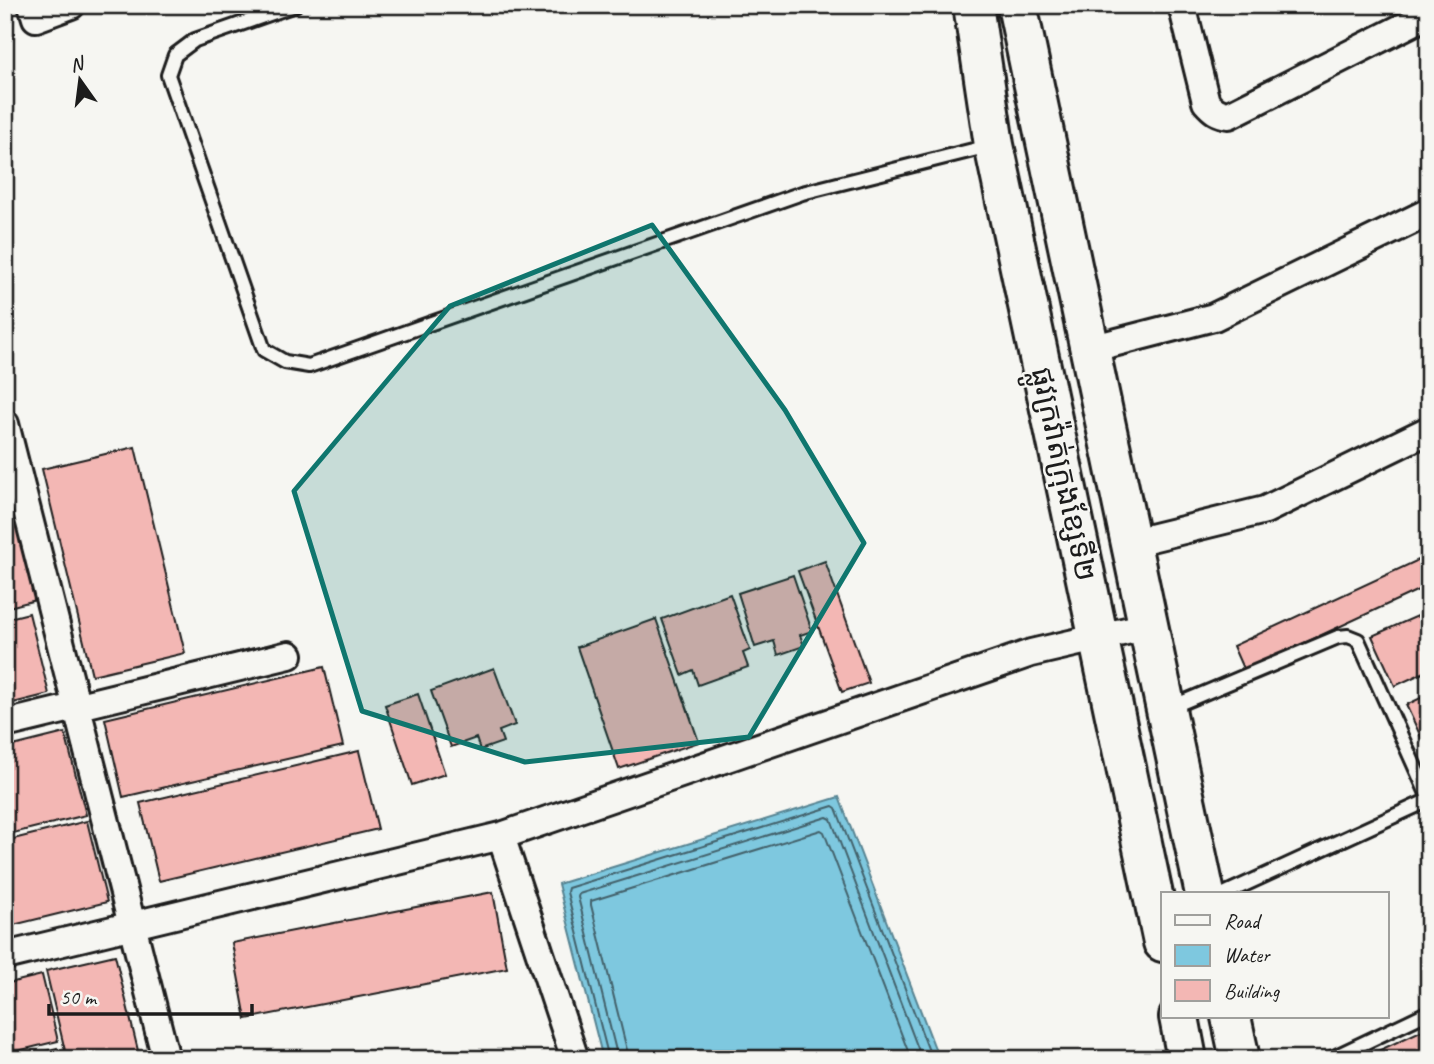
<svg xmlns="http://www.w3.org/2000/svg" width="1434" height="1064" font-family="Caveat,'Noto Sans Khmer',sans-serif">
<style>
.water{fill:#7ec8df;stroke:#578391;stroke-width:2}
.lines{fill:none;stroke-linecap:round;stroke-linejoin:round}
.shore{stroke:#43616a;stroke-width:2}
.building{fill:#f3b7b4;stroke:#1c1c1c;stroke-width:2}
.lane-casing{stroke:#1c1c1c;stroke-width:18}
.street-casing{stroke:#1c1c1c;stroke-width:32}
.primary-casing{stroke:#1c1c1c;stroke-width:44}
.lane{stroke:#f6f6f2;stroke-width:12}
.street{stroke:#f6f6f2;stroke-width:26}
.primary{stroke:#f6f6f2;stroke-width:38}
.marked{fill:#0f766e;fill-opacity:0.2;stroke:#0f766e;stroke-width:5;stroke-linejoin:round}
.labels{text-anchor:middle;stroke-width:5;stroke-linejoin:round;paint-order:stroke}
.street-label{font-size:30px;fill:#1c1c1c;stroke:#f6f6f2}
</style>
<rect width="100%" height="100%" fill="#f6f6f2"/>
<filter id="ink" filterUnits="userSpaceOnUse"><feTurbulence type="fractalNoise" baseFrequency=".0143" numOctaves="2"/><feDisplacementMap in="SourceGraphic" scale="14" xChannelSelector="R" yChannelSelector="G"/><feConvolveMatrix kernelMatrix="1 2 1 2 8 2 1 2 1" color-interpolation-filters="sRGB"/></filter>
<g filter="url(#ink)">
<path class="water" d="M839,797l100,262h-336l-45,-175z"/>
<g class="lines">
<path class="shore" d="M609,1059l-42,-167 1,-4 265,-82 3,2 96,251
M618,1059l-40,-162 1,-3 248,-77 4,2 91,240
M628,1059l-1,-9 -36,-145v-4l230,-71 3,2 87,227"/>
</g>
<path class="building" d="M135,447l50,206 -93,22 -50,-206z
M16,518l20,82 -31,8v-87z
M1429,555v30l-185,86 -11,-25z
M825,561l44,122 -27,9 -44,-121z
M793,575l19,56 -12,4 4,11 -26,9 -4,-14 -19,6 -17,-54z
M730,594l20,56 -7,3 5,14 -50,18 -5,-15 -11,5 -20,-56z
M1429,611v59l-34,16 -23,-50z
M29,613l20,81 -44,11v-86z
M656,619l43,123 -80,27 -42,-122z
M324,667l19,79 -220,51 -18,-78z
M494,668l21,57 -16,6 4,11 -23,8 -4,-12 -25,9 -20,-56z
M418,694l27,80 -33,11 -27,-80z
M1429,694v60l-23,-49z
M65,733l21,82 -81,20v-87z
M359,751l19,78 -219,52 -19,-78z
M87,821l20,81 -102,25v-86z
M493,892l14,76 -261,51 -14,-76z
M115,955l25,104h-73l-21,-88z
M42,975l16,66 -53,13v-70z
M1429,1027v32h-68z
M57,1048l3,11h-45z"/>
<g class="lines">
<defs>
<path id="lane" d="M295,5l-100,35 -20,15 -7,20 96,275 21,12 24,4 493,-173 187,-47
M1169,708l169,-71 10,-1 10,4 71,158
M1224,894l205,-94
M1330,1059l99,-47"/>
<path id="street" d="M32,5l4,13 35,-13
M1182,5l24,97c7,8 12,12 23,13l200,-101
M1090,349l124,-32 215,-105
M5,424l161,635
M1130,543l135,-33 164,-80
M5,724l284,-69
M501,836l74,223
M5,956l496,-120 530,-183 117,-27"/>
<path id="primary" d="M973,5l21,140 169,797
M1017,5l188,889
M1179,1017l8,42
M1231,1017l9,42"/>
</defs>
<use href="#lane" class="lane-casing"/>
<use href="#street" class="street-casing"/>
<use href="#primary" class="primary-casing"/>
<use href="#lane" class="lane"/>
<use href="#street" class="street"/>
<use href="#primary" class="primary"/>
</g>
</g>
<path class="marked" d="M652,225l133,185 79,133 -115,194 -224,25 -163,-51 -68,-220 156,-185z"/>
<g class="labels">
<g class="street-label">
<text transform="translate(1064 474) rotate(78)" y="10">ផ្លូវក្រវ៉ាត់ក្រុងខ្សែទី២</text>
</g>
</g>
<rect width="1434" height="1064" fill="none" stroke="#f6f6f2" stroke-width="28"/>
<rect x="14" y="14" width="1406" height="1036" fill="none" stroke="#1c1c1c" stroke-width="2.5" filter="url(#ink)"/>
<rect x="1161" y="892" width="228" height="126" fill="#f6f6f2" stroke="#9f9f9c" stroke-width="2"/>
<rect x="1175" y="915" width="35" height="10" fill="#f6f6f2" stroke="#9f9f9c" stroke-width="2"/>
<text x="1224" y="928" font-size="21" fill="#1c1c1c">Road</text>
<rect x="1175" y="945" width="35" height="21" fill="#7ec8df" stroke="#9f9f9c" stroke-width="2"/>
<text x="1224" y="962" font-size="21" fill="#1c1c1c">Water</text>
<rect x="1175" y="980" width="35" height="21" fill="#f3b7b4" stroke="#9f9f9c" stroke-width="2"/>
<text x="1224" y="998" font-size="21" fill="#1c1c1c">Building</text>
<g transform="translate(80 80) rotate(346)" stroke="#f6f6f2" stroke-width="5" paint-order="stroke">
<path d="M0-5L12 26L0 18L-12 26Z" fill="#1c1c1c"/>
<text y="-10" font-size="19" font-weight="bold" text-anchor="middle" fill="#1c1c1c">N</text>
</g>
<path d="M49 1004v10h203v-10" fill="none" stroke="#1c1c1c" stroke-width="3.5"/>
<text x="60" y="1004" font-size="21" fill="#1c1c1c" stroke="#f6f6f2" stroke-width="5" paint-order="stroke">50 m</text>
</svg>
